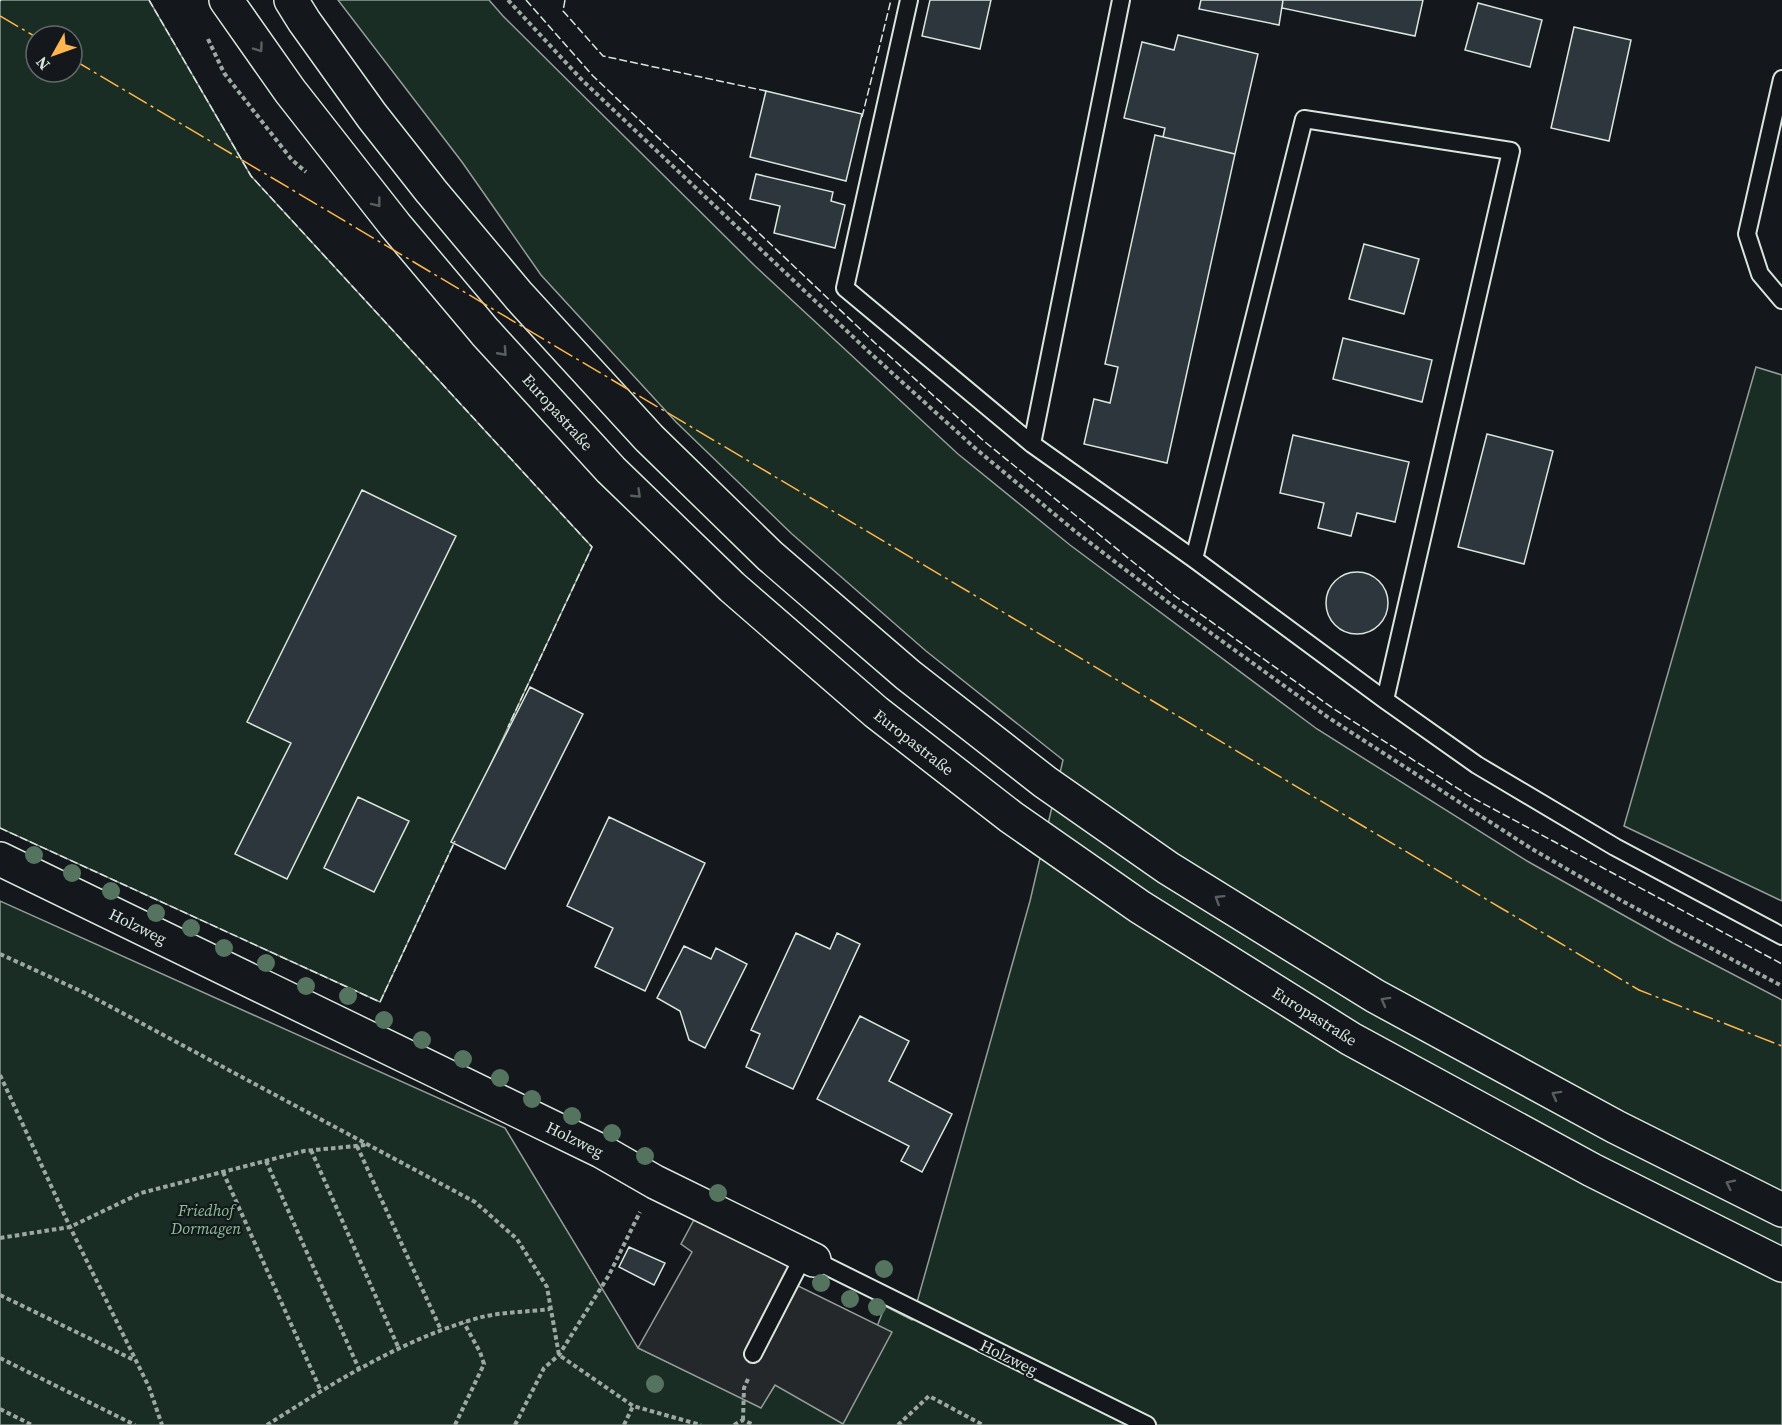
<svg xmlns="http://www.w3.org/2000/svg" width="1782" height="1425" font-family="'Source Serif 4',serif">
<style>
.green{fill:#1a2d24;stroke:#939e99;stroke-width:1.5;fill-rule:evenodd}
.parking{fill:#24282b;stroke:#939e99;stroke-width:1.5}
.building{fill:#2c363c;stroke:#d8e6dc;stroke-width:1.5}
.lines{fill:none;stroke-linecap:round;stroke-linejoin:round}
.service-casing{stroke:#d8e6dc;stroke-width:20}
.minor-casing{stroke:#d8e6dc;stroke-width:36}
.secondary-casing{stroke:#d8e6dc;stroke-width:36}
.path{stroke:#9da8a2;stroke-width:4;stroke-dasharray:4.5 3;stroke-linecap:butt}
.service{stroke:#14181c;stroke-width:16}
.minor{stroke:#14181c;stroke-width:33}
.secondary{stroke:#14181c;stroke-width:33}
.fence{stroke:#d8e6dc;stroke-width:1.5;stroke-dasharray:8 3;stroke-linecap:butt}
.power{stroke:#ffb74d;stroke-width:1.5;stroke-dasharray:21 4.5 3 4.5;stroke-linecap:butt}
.tree{fill:#55745f}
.oneway{stroke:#59605f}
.labels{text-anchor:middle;stroke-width:4.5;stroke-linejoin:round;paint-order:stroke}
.street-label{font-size:16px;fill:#d8e6dc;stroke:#14181c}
.park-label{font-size:16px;font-style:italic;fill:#8ac095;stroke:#14181c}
</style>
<rect width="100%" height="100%" fill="#14181c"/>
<path class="green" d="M0,0h149l102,176 341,371 -212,455 -380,-174zM36,36h36v36h-36z
M338,0h151l14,16 252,250 203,188 112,91 247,184 210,132 146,82 109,57v425h-1782v-524l505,227 133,220 123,59 14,-22 68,28 42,-107 27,14 118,-419 33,-141 -137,-109 -134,-117 -116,-112 -135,-147 -79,-113z
M1756,367l26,8v526l-158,-75z"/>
<path class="parking" d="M696,1216l91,50 7,18 98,48 -49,92 -68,-39 -14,23 -123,-60 54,-96 -11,-8z"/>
<path class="building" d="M930,0h61l-11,49 -58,-13z
M1201,0h82l-4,25 -80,-16z
M1283,0h140l-8,36 -133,-28z
M1478,3l64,17 -12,47 -65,-17z
M1574,27l57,13 -22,101 -58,-13z
M1178,35l80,19 -23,100 -72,-17 2,-9 -41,-10 18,-76 32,8z
M766,91l96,23 -16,67 -96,-24z
M1155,135l80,19 -68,309 -83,-19 10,-45 16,4 8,-36 -13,-3z
M756,174l77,18 -2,9 14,4 -10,43 -61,-15 6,-27 -30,-7z
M1364,244l55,15 -15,55 -55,-15z
M1343,338l89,22 -10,42 -89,-23z
M1487,434l66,17 -29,113 -66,-17z
M1293,435l116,27 -14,60 -38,-9 -6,23 -33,-8 6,-25 -44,-10z
M362,490l94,46 -169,343 -52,-25 56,-111 -44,-21z
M1326 603a31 31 0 1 1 62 0a31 31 0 1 1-62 0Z
M530,687l53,27 -78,155 -54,-27z
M358,797l51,24 -35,71 -50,-24z
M609,817l96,46 -60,128 -50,-24 18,-39 -46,-22z
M796,933l34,16 7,-16 23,11 -67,145 -47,-22 14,-33 -9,-4z
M684,946l27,13 5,-11 31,16 -42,84 -16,-8 -9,-29 -23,-13z
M860,1016l49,25 -20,40 63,33 -30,58 -21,-11 8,-15 -92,-47z
M629,1247l36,16 -11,22 -35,-18z"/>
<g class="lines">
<defs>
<path id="service" d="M909,0l-64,288 187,156 162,115 191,141 92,65 138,82 167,89
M1782,79l-35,155 13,40 22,26
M1032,444l89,-444
M1194,559l110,-440 207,32 -126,549
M814,1260l333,165
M753,1354l51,-99"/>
<path id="minor" d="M0,859l601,292 54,31 159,78"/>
<path id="secondary" d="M226,0l64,91 105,134 90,107 126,138 121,117 144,125 135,105 129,90 211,132 241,131 190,95
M291,0l13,21 68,95 59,75 88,105 130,142 121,118 138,119 137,107 123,86 207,128 241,131 166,83"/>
</defs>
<use href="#service" class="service-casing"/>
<use href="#minor" class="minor-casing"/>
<use href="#secondary" class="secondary-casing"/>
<path class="path" d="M508,0l75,81 286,271 107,97 100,83 93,71 160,115 203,131 92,53 158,84
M208,39l16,34 68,87 14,12
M0,954l85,39 390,209 42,37 30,48 12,68 74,51 68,19
M0,1075l70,152 79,160 13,38
M357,1146l84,184
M311,1150l88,199
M266,1161l93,208
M223,1172l98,219
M0,1238l70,-11 71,-34 163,-42 62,-6
M0,1295l136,66
M0,1358l135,67
M0,1409l32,16
M743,1420l1,-32 4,-9
M267,1425c66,-42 134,-85 211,-107 21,-6 50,-6 72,-9
M455,1425l29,-61 -4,-12 -16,-29
M515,1425l29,-57 15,-13 50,-80 31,-63
M624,1425l9,-19
M734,1425l9,-5 11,5
M898,1425l31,-29 54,29"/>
<use href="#service" class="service"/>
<use href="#minor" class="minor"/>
<use href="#secondary" class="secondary"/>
<path class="fence" d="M149,0l102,176 341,371 -84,180
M526,0l67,76 282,267 110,99 190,154 159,113 137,88 311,167
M565,0l-2,11 40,45 163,35 -1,2
M0,1l1,-1
M862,117l29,-117
M0,828l380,174 75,-161"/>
<path class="power" d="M0,16l36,21
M72,59l1567,931 143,56"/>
</g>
<g class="tree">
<circle cx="34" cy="855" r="9"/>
<circle cx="72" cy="873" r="9"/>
<circle cx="111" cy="891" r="9"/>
<circle cx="156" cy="913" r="9"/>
<circle cx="191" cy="928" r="9"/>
<circle cx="224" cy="948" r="9"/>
<circle cx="266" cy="963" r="9"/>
<circle cx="306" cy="986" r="9"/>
<circle cx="348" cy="996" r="9"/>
<circle cx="384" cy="1020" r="9"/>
<circle cx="422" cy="1040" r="9"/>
<circle cx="463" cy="1059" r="9"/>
<circle cx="500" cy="1078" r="9"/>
<circle cx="532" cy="1099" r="9"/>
<circle cx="572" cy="1116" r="9"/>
<circle cx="612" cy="1133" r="9"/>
<circle cx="645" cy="1156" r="9"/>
<circle cx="718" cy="1193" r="9"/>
<circle cx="884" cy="1269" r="9"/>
<circle cx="821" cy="1283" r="9"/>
<circle cx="850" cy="1299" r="9"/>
<circle cx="877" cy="1307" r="9"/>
<circle cx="655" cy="1384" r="9"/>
</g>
<defs><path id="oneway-chevron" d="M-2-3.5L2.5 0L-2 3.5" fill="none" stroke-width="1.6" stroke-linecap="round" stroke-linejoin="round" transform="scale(1.5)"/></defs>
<g class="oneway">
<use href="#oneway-chevron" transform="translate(259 48) rotate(55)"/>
<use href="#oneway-chevron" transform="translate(377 203) rotate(52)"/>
<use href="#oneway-chevron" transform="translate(503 352) rotate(48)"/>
<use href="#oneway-chevron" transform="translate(637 494) rotate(44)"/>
<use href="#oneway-chevron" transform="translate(1219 899) rotate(-148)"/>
<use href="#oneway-chevron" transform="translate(1385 1001) rotate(-151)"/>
<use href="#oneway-chevron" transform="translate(1556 1095) rotate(-151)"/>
<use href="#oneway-chevron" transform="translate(1730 1184) rotate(-154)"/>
</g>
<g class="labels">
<g class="street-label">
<text transform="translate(558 412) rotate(48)" y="6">Europastraße</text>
<text transform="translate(914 742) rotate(38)" y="6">Europastraße</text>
<text transform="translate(138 926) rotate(26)" y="6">Holzweg</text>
<text transform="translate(1315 1016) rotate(32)" y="6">Europastraße</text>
<text transform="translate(575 1139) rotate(26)" y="6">Holzweg</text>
<text transform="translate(1009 1357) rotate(26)" y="6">Holzweg</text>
</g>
<g class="park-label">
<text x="206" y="1216">Friedhof<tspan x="206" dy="18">Dormagen</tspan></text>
</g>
</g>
<g transform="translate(54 54) rotate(230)"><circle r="28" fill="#14181c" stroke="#626a69" stroke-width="1.5"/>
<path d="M0-4.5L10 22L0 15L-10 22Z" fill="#ffb74d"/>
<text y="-9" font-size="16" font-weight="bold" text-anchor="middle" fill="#d8e6dc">N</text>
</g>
</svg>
